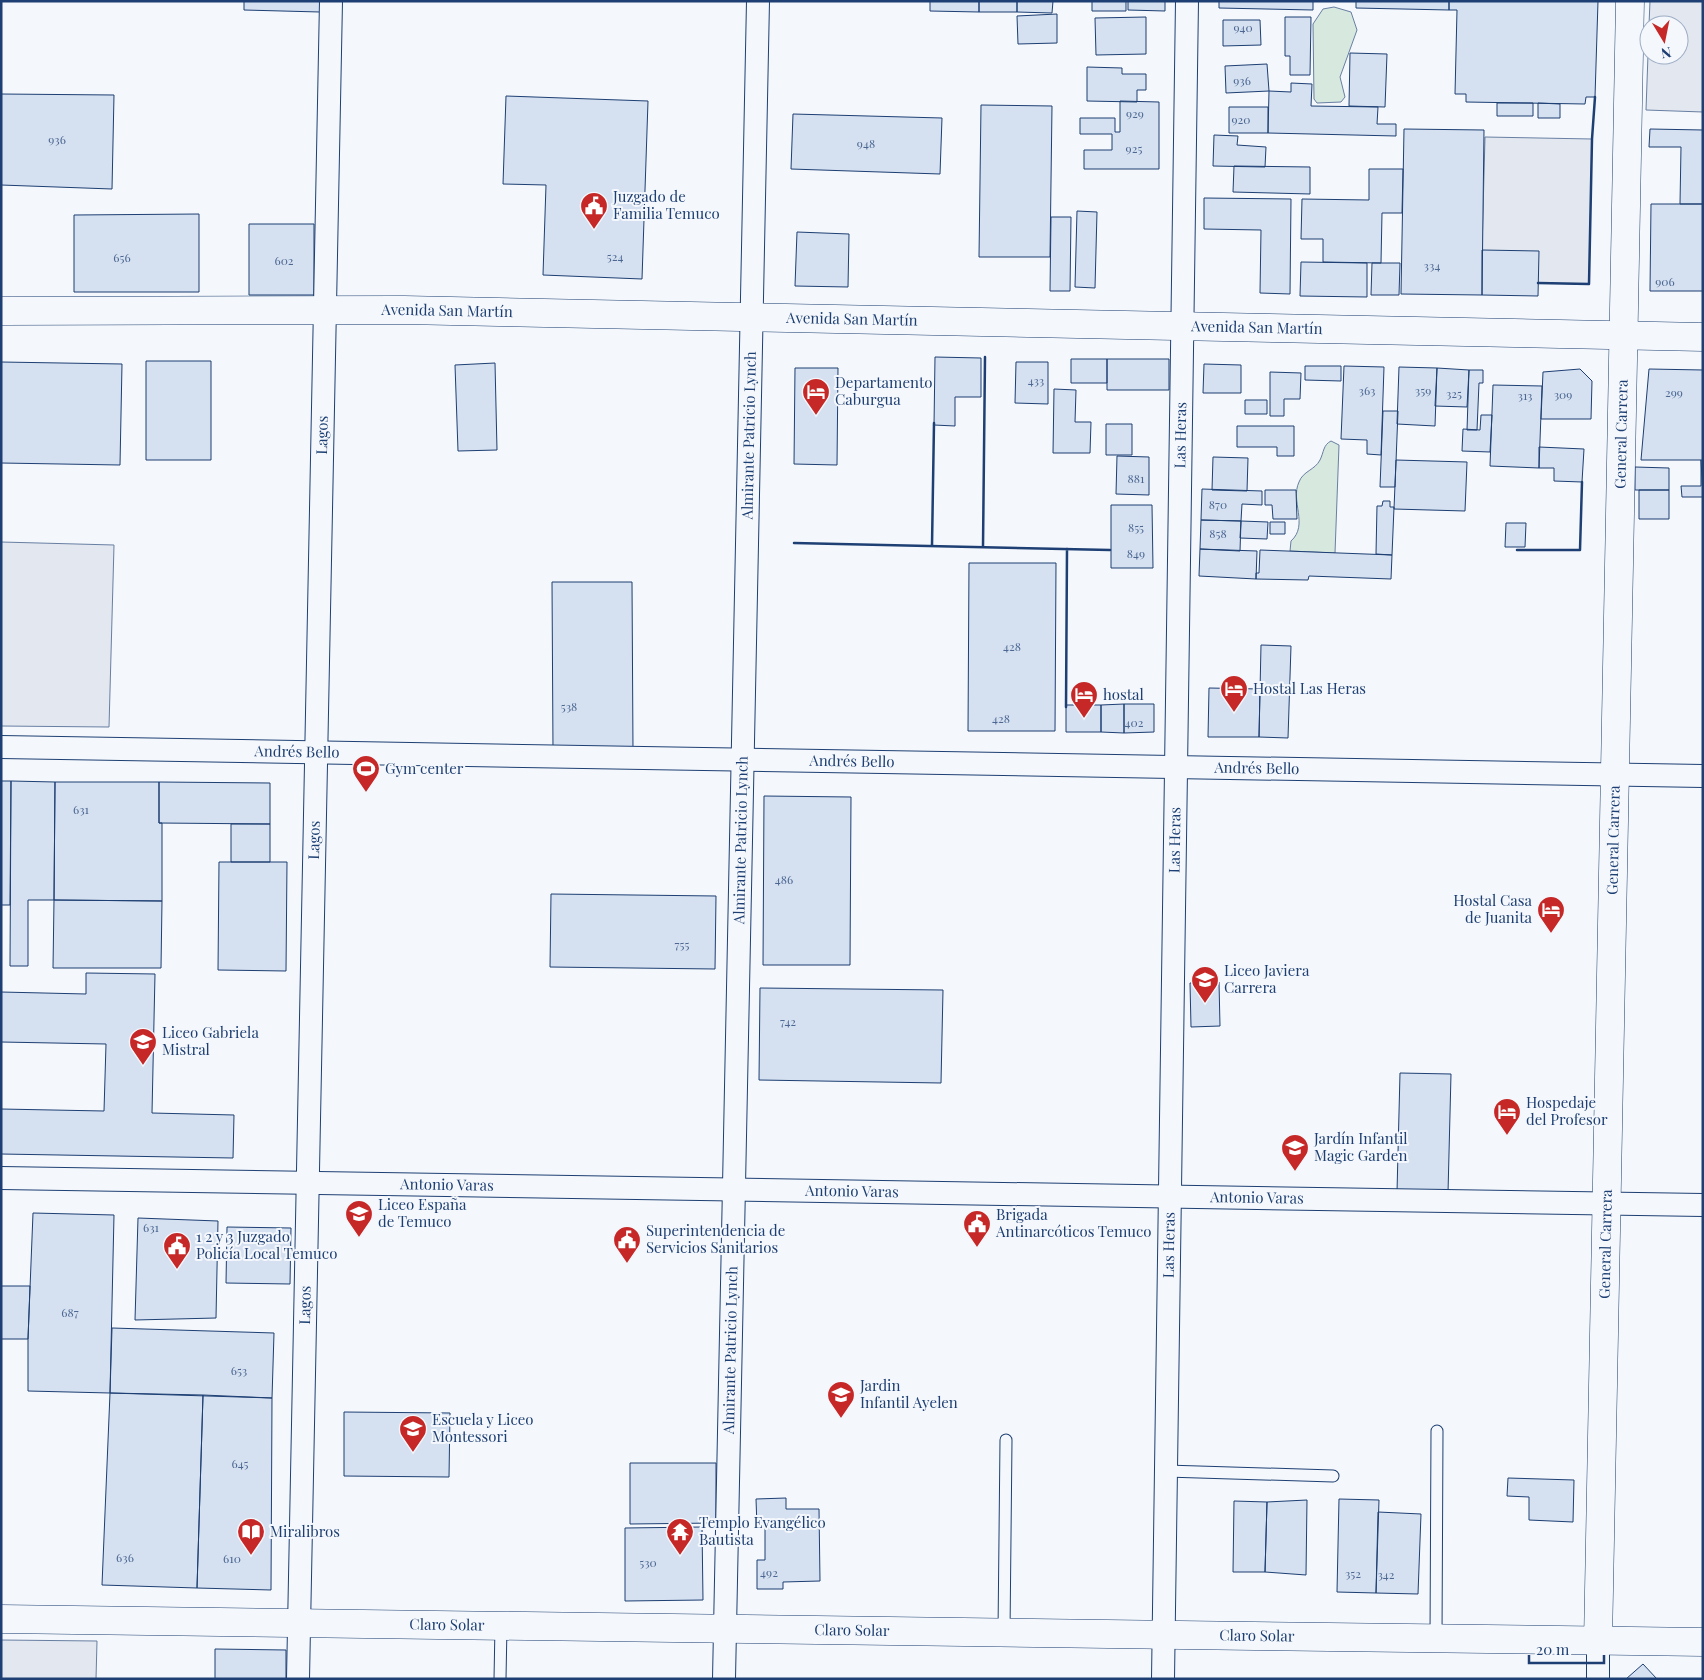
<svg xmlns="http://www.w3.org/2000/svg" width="1704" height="1680" font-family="'Playfair Display',serif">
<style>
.green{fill:#d7e8df;stroke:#687fa3}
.parking{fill:#e3e8f0;stroke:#687fa3}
.building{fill:#d5e0f0;stroke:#1d3f73}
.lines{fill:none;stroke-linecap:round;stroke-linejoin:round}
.service-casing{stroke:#1d3f73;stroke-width:13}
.minor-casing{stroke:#1d3f73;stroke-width:24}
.tertiary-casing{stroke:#1d3f73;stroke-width:29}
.secondary-casing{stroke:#1d3f73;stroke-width:29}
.service{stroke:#f4f7fb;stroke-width:11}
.minor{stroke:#f4f7fb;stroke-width:22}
.tertiary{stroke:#f4f7fb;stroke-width:28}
.secondary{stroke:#f4f7fb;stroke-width:28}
.wall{stroke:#1d3f73;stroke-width:2.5}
.labels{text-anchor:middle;stroke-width:4;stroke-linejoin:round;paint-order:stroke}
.number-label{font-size:12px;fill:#4b6792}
.poi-label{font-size:15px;fill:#1d3f73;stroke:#f4f7fb;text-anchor:start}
.street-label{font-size:15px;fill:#1d3f73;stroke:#f4f7fb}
</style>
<rect width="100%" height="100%" fill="#f4f7fb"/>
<path class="green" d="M1334,7l17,5 6,18 -17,47 5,20 -4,5 -24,1 -3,-4 -1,-75 10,-15z
M1331,441l8,4 -4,108 -45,-2 1,-10c18,-16 -1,-40 8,-59 4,-11 16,-12 21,-22 4,-8 3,-15 11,-19z"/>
<path class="parking" d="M1650,1h53v111l-57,-2 3,-83v28h30v-30h-30z
M1485,137l107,2 -3,145 -51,-1 -56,-33z
M1,542l113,3 -5,182 -108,-1z
M1,1640l96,1 -1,38h-95z"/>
<path class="building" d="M244,1h76v11l-76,-2z
M930,1h49v11l-49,-1z
M979,1h38v11h-38z
M1017,1h36l-1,12 -35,-1z
M1092,1h34v10h-34z
M1128,1h37v10l-37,-1z
M1219,1h94v9l-94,-2z
M1356,1h93v9l-93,-2z
M1449,1h149l-3,96h-9l-1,7 -119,-2v-8h-11l2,-84h-8z
M1057,14v29l-39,1 -1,-28z
M1146,17v37l-50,1 -1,-37z
M1285,17h26l-1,58h-20v-19h-5z
M1223,20h37l1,25 -38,1z
M1350,53l37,1 -2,53 -36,-1z
M1267,64l2,27 -43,2 -1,-27z
M1087,67l35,1v6h24v16h-9v12l-50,-1z
M1291,83l21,1 -1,22 67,1 -1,17h19v12l-128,-3 1,-42 22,1z
M1,94l113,1 -2,94 -111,-4z
M506,96l142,5 -6,178 -99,-4 3,-90 -43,-1z
M1120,101l39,1v67h-75v-19h28v-16h-32v-16h35v14h5z
M1497,103h36v13h-36z
M1538,103l22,1v14h-22z
M981,105l71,1 -2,151h-71z
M1229,107h39v26h-39z
M793,114l149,4 -2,56 -149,-5z
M1404,129l80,1 -2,165 -81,-1z
M1650,129l53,1v74h-23l1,-57h-32z
M1214,135l24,1 -1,9 29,2 -1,20 -52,-1z
M1234,166l76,1v27l-77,-2z
M1369,169h34l-1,44h-20l-1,50 -58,-1v-23h-22l1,-40 67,1z
M1204,198l87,1 -1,95 -30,-1 1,-63 -57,-1z
M1651,204h52v87h-53z
M1077,211l20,1 -2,76 -20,-1z
M199,214v78h-125v-77z
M1051,217h20l-1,74h-20z
M249,224h65v71h-65z
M797,232l52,2 -1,53 -53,-1z
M1482,250l57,1 -1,45 -56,-1z
M1301,262l66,1v34l-67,-1z
M1372,263h28l-1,32h-28z
M935,357l46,1v39h-26v29l-21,-1z
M1071,359h36v24h-36z
M1107,359h62v31h-62z
M146,361h65v99h-65z
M1,362l121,2 -2,101 -119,-2z
M1016,362h32v42l-33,-1z
M495,363l2,87 -39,1 -3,-86z
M1204,364l37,1v28h-38z
M1305,366h36v15l-36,-1z
M1344,366l40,1 -3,88 -14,-1v-14l-26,-1z
M1399,367l38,1 -2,58 -38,-2z
M795,368h43l-1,97 -43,-1z
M1437,368l32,2 -2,37 -32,-1z
M1580,369l12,12 -1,38h-50l2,-47z
M1649,369l54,1v90h-62z
M1469,370h14v13h-4l-2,47h-10z
M1270,372l31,1 -1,26h-16v17h-14z
M1493,385l49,1 -3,82 -49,-2z
M1054,389l22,1 -1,32h16l-1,31h-37z
M1245,400h22v14h-22z
M1383,411h15l-3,76h-15z
M1481,415h11l-2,37 -28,-1 1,-22 17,1z
M1106,424h26v31h-26z
M1237,426h57v30h-17v-9h-40z
M1539,447l45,2 -2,33 -28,-1v-13h-15z
M1117,456l32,1v38l-33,-1z
M1213,457l35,1 -1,33 -35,-1z
M1396,460l71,2 -2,49 -71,-2z
M1701,460l2,37h-21l-1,-11h20z
M1635,467l34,1v22h-34z
M1202,489l60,2v14l-20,-1 -1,17 -40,-1z
M1265,490h31l1,29h-24l-1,-14h-7z
M1639,490h30v29h-30z
M1383,501h7v6h4l-2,48 -16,-1 1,-48h5z
M1111,505h41l1,63h-42z
M1201,520l40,1 -1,30 -40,-2z
M1241,521l27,1 -1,17 -27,-1z
M1270,522h15v12h-15z
M1506,523h20l-1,24h-20z
M1200,549l57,2 -1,28 -57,-3z
M1260,550l132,5 -1,24 -82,-3 -1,4 -52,-1v-6h3z
M969,563h87l-1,168h-87z
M552,582h80l1,169h-80z
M1261,645l30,1 -3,92 -29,-1z
M1209,688l51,1 -1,48h-51z
M1124,704v29l-23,-1v-27z
M1124,704h30v28l-30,1z
M1066,705h35v27h-35z
M1,781h10l-1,124h-9z
M11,781l44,1 -1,118h-26v66h-18z
M55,782h104v41h3v78l-108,-1z
M159,782l111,1v41l-111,-1z
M764,796l87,1 -1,168h-87z
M231,824h39v38h-39z
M219,862h68l-1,109 -68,-1z
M551,894l165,2 -1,73 -165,-2z
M54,900l108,1 -1,67h-108z
M86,973l69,1 -3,139 82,2 -1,43 -232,-4v-45l103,2 2,-67 -105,-2v-50l85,2z
M1219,982l1,44 -29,1 -1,-44z
M760,988l183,2 -2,93 -182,-3z
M1400,1073l51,1 -3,119 -51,-1z
M33,1213l81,2 -4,178 -82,-2v-52z
M138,1218l80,3 -2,97 -81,2z
M227,1227l64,1 -1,56 -64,-1z
M1,1286h29l-2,53h-27z
M112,1328l162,5 -2,65 -162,-5z
M110,1393l93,2 -6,193 -95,-3z
M203,1395l69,3 -1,192 -74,-2z
M344,1412l106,1 -1,64 -105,-1z
M630,1463h86v60l-86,1z
M1508,1478l66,2 -1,42 -44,-2v-23l-22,-1z
M786,1498v11h33l1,72 -37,1v7h-26v-29h8v-34l-8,1 -1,-28z
M1339,1499l40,1 -3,93 -39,-1z
M1307,1500l-1,75 -41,-3 2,-70z
M1234,1501l33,1 -2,70h-32z
M1378,1512l43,2 -3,80 -42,-1z
M702,1527l1,73 -78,1v-73z
M215,1649l71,1v29h-71z
M1643,1664l14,15h-31z"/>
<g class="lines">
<defs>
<path id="service" d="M1166,1471l167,5
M1004,1633l2,-193
M1436,1639l1,-208
M500,1679l1,-53"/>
<g id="minor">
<path id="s1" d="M1,747l1702,29"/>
<path id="s2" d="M1,1178l1702,27"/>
<path id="s3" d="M298,1679l33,-1678"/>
<path id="s4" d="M724,1679l34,-1678"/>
<path id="s5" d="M1163,1679l24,-1678"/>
<path d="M1598,1679v-37"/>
</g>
<g id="tertiary">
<path id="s6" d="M1,1619l1702,23"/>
<path id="s7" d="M1598,1642l32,-1641"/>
</g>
<g id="secondary">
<path id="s8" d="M1,311l403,-1 1299,27"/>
</g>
</defs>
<use href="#service" class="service-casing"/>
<use href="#minor" class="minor-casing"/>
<use href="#tertiary" class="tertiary-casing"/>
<use href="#secondary" class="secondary-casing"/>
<use href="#service" class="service"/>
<use href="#minor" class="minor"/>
<use href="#tertiary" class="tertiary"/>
<use href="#secondary" class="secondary"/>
<path class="wall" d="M1538,283l51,1 3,-145 3,-42
M794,543l316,7
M932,546l2,-123
M983,547l2,-190
M1517,550h63l2,-68
M1066,707l1,-158"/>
</g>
<defs>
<symbol id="civic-pin" viewBox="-11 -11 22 30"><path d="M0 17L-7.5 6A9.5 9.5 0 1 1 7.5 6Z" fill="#c62828" stroke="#f4f7fb"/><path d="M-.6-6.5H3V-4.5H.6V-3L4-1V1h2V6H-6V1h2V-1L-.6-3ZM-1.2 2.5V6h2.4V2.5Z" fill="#fff"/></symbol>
<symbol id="hotel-pin" viewBox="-11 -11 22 30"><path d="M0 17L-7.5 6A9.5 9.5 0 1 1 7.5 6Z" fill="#c62828" stroke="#f4f7fb"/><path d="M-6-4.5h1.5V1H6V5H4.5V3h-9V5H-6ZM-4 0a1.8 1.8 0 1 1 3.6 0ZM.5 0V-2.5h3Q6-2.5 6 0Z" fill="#fff"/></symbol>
<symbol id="stadium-pin" viewBox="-11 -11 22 30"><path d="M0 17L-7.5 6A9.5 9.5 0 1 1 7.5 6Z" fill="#c62828" stroke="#f4f7fb"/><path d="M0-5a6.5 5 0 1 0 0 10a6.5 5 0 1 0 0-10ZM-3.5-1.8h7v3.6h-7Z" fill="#fff"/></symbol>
<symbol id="school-pin" viewBox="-11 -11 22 30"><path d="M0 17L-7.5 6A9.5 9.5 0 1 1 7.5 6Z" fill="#c62828" stroke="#f4f7fb"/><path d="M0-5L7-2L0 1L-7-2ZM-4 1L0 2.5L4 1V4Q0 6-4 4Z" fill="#fff"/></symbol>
<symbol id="library-pin" viewBox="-11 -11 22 30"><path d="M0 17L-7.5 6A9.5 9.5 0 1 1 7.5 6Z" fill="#c62828" stroke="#f4f7fb"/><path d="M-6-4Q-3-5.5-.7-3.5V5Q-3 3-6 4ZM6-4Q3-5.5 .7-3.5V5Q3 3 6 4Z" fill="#fff"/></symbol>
<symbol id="temple-pin" viewBox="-11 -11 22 30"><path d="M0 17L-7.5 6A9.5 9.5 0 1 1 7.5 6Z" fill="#c62828" stroke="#f4f7fb"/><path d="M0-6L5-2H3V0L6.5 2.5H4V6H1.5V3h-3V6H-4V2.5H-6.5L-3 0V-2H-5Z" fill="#fff"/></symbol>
</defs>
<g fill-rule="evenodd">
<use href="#civic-pin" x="578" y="190" width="32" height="43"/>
<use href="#hotel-pin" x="800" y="376" width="32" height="43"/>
<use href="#hotel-pin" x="1218" y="673" width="32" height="43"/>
<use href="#hotel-pin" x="1068" y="679" width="32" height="43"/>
<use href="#stadium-pin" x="350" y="753" width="32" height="43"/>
<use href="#hotel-pin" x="1535" y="894" width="32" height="43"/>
<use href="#school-pin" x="1189" y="964" width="32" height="43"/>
<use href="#school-pin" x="127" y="1026" width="32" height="43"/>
<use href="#hotel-pin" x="1491" y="1096" width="32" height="43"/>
<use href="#school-pin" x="1279" y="1132" width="32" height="43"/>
<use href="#school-pin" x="343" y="1198" width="32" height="43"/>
<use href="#civic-pin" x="961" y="1208" width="32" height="43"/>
<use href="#civic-pin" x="611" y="1224" width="32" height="43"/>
<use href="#civic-pin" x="161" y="1230" width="32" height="43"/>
<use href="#school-pin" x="825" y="1379" width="32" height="43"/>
<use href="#school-pin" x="397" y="1413" width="32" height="43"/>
<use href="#library-pin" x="235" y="1516" width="32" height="43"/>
<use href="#temple-pin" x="664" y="1516" width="32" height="43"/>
</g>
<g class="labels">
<g class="number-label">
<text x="1243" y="32">940</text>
<text x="1242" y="85">936</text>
<text x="1135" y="118">929</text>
<text x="1241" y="124">920</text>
<text x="57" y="144">936</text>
<text x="866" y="148">948</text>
<text x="1134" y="153">925</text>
<text x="615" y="261">524</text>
<text x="122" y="262">656</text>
<text x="284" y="265">602</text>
<text x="1432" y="270">334</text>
<text x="1665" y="286">906</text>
<text x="1036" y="385">433</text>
<text x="1367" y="395">363</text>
<text x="1423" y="395">359</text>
<text x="1674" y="397">299</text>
<text x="1454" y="398">325</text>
<text x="1563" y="399">309</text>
<text x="1525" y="400">313</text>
<text x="1136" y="483">881</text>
<text x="1218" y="509">870</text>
<text x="1136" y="532">855</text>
<text x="1218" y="538">858</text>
<text x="1136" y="558">849</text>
<text x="1012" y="651">428</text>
<text x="569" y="711">538</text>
<text x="1001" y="723">428</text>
<text x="1134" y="727">402</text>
<text x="81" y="814">631</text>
<text x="784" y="884">486</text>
<text x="682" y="949">755</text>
<text x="788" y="1026">742</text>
<text x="151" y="1232">631</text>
<text x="70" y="1317">687</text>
<text x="239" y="1375">653</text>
<text x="240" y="1468">645</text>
<text x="125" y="1562">636</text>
<text x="232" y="1563">610</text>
<text x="648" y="1567">530</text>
<text x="769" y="1577">492</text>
<text x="1353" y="1578">352</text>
<text x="1386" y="1579">342</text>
</g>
<g class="poi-label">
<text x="613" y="202">Juzgado de<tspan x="613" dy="17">Familia Temuco</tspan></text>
<text x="835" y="388">Departamento<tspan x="835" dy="17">Caburgua</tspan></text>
<text x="1253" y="694">Hostal Las Heras</text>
<text x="1103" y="700">hostal</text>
<text x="385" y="774">Gym center</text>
<text x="1532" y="906" text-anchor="end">Hostal Casa<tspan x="1532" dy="17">de Juanita</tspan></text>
<text x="1224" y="976">Liceo Javiera<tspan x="1224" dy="17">Carrera</tspan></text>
<text x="162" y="1038">Liceo Gabriela<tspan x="162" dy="17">Mistral</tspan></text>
<text x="1526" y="1108">Hospedaje<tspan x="1526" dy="17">del Profesor</tspan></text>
<text x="1314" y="1144">Jardín Infantil<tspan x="1314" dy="17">Magic Garden</tspan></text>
<text x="378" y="1210">Liceo España<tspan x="378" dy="17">de Temuco</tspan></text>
<text x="996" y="1220">Brigada<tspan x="996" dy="17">Antinarcóticos Temuco</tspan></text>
<text x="646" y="1236">Superintendencia de<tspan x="646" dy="17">Servicios Sanitarios</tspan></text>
<text x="196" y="1242">1 2 y 3 Juzgado<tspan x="196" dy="17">Policía Local Temuco</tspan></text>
<text x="860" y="1391">Jardin<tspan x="860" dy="17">Infantil Ayelen</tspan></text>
<text x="432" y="1425">Escuela y Liceo<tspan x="432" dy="17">Montessori</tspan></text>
<text x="699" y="1528">Templo Evangélico<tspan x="699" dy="17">Bautista</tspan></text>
<text x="270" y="1537">Miralibros</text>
</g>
<g class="street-label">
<text dy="5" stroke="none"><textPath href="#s8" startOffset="446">Avenida San Martín</textPath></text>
<text dy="5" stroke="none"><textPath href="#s8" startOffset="851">Avenida San Martín</textPath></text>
<text dy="5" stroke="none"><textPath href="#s8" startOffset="1256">Avenida San Martín</textPath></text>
<text dy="5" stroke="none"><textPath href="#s3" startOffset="1244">Lagos</textPath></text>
<text dy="5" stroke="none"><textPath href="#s4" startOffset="1244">Almirante Patricio Lynch</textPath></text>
<text dy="5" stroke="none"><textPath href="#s5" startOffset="1244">Las Heras</textPath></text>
<text dy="5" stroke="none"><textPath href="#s7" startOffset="1208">General Carrera</textPath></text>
<text dy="5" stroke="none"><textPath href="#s1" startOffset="296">Andrés Bello</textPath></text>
<text dy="5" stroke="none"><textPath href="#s1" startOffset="851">Andrés Bello</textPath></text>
<text dy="5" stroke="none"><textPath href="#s1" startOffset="1256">Andrés Bello</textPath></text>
<text dy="5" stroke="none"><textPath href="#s3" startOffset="839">Lagos</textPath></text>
<text dy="5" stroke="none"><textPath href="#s4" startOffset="839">Almirante Patricio Lynch</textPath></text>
<text dy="5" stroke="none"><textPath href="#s5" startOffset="839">Las Heras</textPath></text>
<text dy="5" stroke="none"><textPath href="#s7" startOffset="802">General Carrera</textPath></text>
<text dy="5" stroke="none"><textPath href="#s2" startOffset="446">Antonio Varas</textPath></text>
<text dy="5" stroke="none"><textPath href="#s2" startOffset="851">Antonio Varas</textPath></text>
<text dy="5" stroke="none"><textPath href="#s2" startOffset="1256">Antonio Varas</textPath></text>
<text dy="5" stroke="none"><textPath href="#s5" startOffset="434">Las Heras</textPath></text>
<text dy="5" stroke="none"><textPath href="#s7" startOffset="398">General Carrera</textPath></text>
<text dy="5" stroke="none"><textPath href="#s3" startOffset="374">Lagos</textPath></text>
<text dy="5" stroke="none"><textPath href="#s4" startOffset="329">Almirante Patricio Lynch</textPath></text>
<text dy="5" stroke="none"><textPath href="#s6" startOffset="446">Claro Solar</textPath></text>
<text dy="5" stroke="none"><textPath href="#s6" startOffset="851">Claro Solar</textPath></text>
<text dy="5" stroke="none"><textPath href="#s6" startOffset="1256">Claro Solar</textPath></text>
</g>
</g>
<rect width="1704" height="1680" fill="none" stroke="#1d3f73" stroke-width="5"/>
<g transform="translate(1664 40) rotate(170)"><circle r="24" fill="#f4f7fb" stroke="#9eadc5"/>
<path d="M0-4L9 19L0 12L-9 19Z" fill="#c62828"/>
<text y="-8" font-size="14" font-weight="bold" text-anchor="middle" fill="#1d3f73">N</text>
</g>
<path d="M1529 1655v8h75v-8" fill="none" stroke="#1d3f73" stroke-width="2.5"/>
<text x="1536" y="1655" font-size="15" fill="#1d3f73" stroke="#f4f7fb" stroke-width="4" paint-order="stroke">20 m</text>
</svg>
